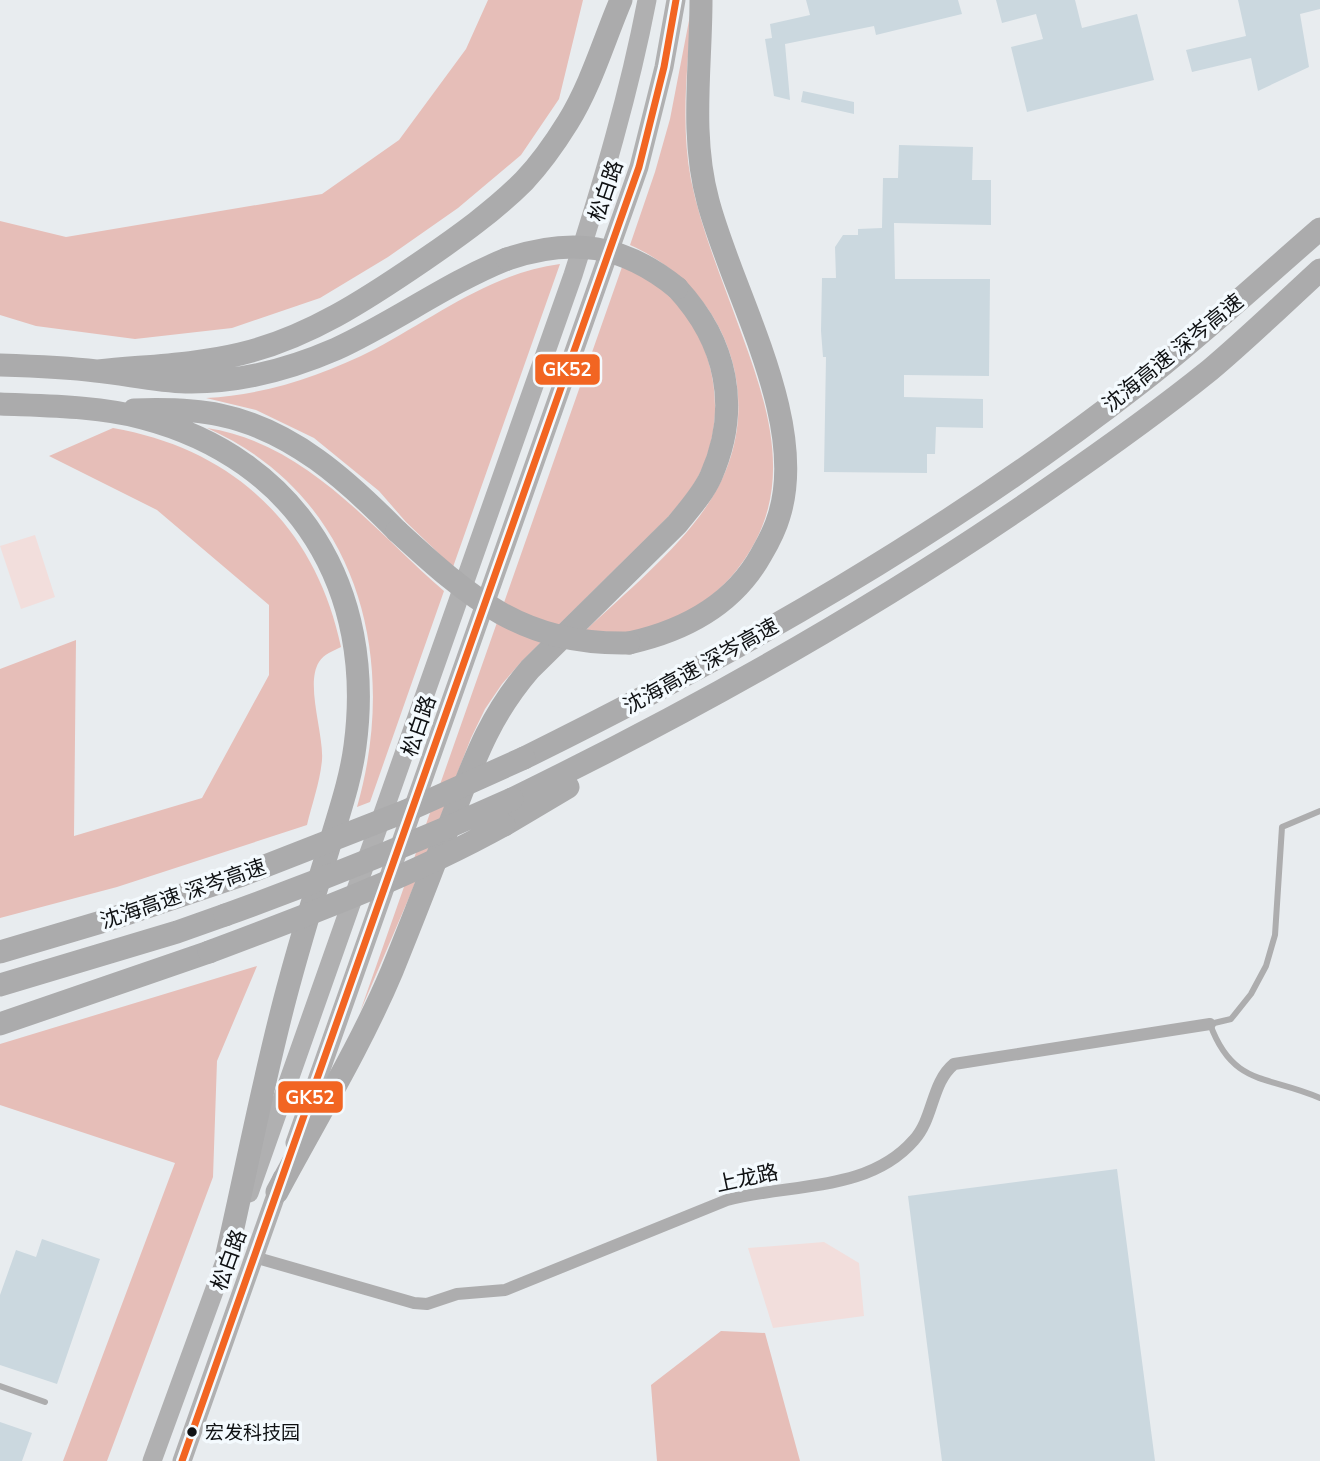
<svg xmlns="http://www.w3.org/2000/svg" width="1320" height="1461" font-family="'Nunito Sans','Noto Sans SC',sans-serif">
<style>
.green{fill:#f2dedc}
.forest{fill:#e6beb8}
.building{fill:#cbd8df}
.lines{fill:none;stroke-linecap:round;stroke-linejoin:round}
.service{stroke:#adadae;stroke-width:6}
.minor{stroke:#adadae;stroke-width:12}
.primary{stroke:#b0b0b1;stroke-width:19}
.motorway{stroke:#ababac;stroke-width:23}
.motorway-bridge{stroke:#ababac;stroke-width:23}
.bus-1-casing{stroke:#f4fafe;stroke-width:12}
.bus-1{stroke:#f26522;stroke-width:7}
.bus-dot{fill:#0f1113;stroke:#f4fafe;stroke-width:2.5}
.labels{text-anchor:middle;stroke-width:7;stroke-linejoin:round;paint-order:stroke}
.bus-label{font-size:19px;fill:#0f1113;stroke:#f4fafe;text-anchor:start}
.street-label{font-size:21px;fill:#0f1113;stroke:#f4fafe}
.line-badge{stroke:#f4fafe;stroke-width:2.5}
.badge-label{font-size:19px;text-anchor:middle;font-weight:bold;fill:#fff}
</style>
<rect width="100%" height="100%" fill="#e8ecef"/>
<path class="green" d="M35,535l20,62 -34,12 -21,-63z
M824,1242l35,21 5,53 -91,12 -25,-80z"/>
<path class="forest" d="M488,0h95l-24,99 -38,56 -63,53 -70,49 -68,41 -88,30 -97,11 -99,-13 -36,-11v-94l66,16 256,-43 77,-54 67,-91z
M692,5c-4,58 -12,117 -1,175 11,53 33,104 51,155 30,82 54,161 -6,236 -26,32 -67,57 -108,61 -14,1 -29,-1 -43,-1 41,-39 92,-80 123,-127 63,-94 24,-214 -78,-259l25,-73 15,-53z
M560,264l-107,303 -47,-45 -27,-31 -65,-53 -58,-28 -50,-12c59,-3 116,-22 169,-49 60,-32 116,-76 185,-85z
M622,267c82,30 115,129 78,206 -8,16 -20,30 -32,44l-146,144 -20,23 -17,25 -14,29 -60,155 -51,119z
M113,428c121,21 203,99 228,219 -8,4 -17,7 -22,15 -14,22 5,72 3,98 -2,22 -10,44 -15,65l-190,62 -117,31v-249l76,-29 -2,196 128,-38 67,-123v-70l-112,-95 -108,-54z
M207,428c100,15 166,102 237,163l-74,211 -13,5c43,-149 1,-312 -150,-379z
M257,966l-40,95 -4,116 -106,284h-44l112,-298 -175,-58v-61z
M721,1331l44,2 35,128h-143l-6,-76z"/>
<path class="building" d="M806,0h152l4,14 -86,21 -2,-9 -89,18 5,56 -16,-4 -9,-57 7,-1 -2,-14 40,-9z
M996,0h79l7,28 55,-14 17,66 -127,32 -16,-65 32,-8 -7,-25 -34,9z
M1238,0h82v9l-20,5 9,53 -51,24 -7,-33 -59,14 -6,-22 60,-14z
M803,91l51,11v12l-53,-12z
M899,145l74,2 -1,33h19v45l-97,-2 1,56h95l-1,97 -85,-1v22l79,2v29l-47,-1 -1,27h-8v19l-103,-1 2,-115h-3l-2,-26 1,-53h14l-1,-31 8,-12h15v-6l24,-1 1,-50h15z
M1117,1169l38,292h-213l-34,-265z
M42,1239l58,20 -43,125 -57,-19v-70l16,-45 20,7z
M0,1422l32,11 -10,28h-22z"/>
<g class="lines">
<path class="service" d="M1320,811l-38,16 -7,108 -9,31 -15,28 -20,25 -21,5c23,63 58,51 110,74
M0,1386l45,16"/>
<path class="minor" d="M254,1257l160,46 13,1 30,-10 48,-4 222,-90c63,-17 141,-7 187,-60 20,-22 17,-57 40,-76l256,-40"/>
<path class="primary" d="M295,1143l344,-976 25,-100 12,-67
M249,1193l324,-918c29,-91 56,-181 74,-275
M152,1461l80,-219
M182,1461l100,-283"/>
<path class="motorway" d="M0,365c32,1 64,2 96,6 30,3 59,10 90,11 51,1 104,-13 150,-33 59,-27 111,-66 171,-90
M98,371c47,-5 96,-6 142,-17 68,-16 127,-55 184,-94 35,-24 70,-49 100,-79 17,-18 31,-38 44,-59 23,-37 36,-82 53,-122
M0,404c47,2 97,2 143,14 156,41 233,172 212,328 -4,31 -14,61 -23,91 -14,47 -29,95 -42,143 -25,90 -42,183 -63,274
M134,410c29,-1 58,-1 86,5 72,15 127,65 177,116
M629,643c54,-12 104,-38 132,-88 7,-12 14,-25 18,-39 30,-95 -47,-223 -71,-315 -18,-66 -7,-134 -7,-201
M524,758c215,-106 425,-226 615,-374 63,-49 121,-103 181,-155
M512,799c187,-91 365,-191 536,-310 55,-38 110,-77 162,-119 38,-32 74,-67 110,-100
M504,825l64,-38
M0,952l108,-32 134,-45
M0,985l177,-53 48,-17
M0,1024l209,-72
M277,1192c39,-73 83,-145 115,-221 19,-47 38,-95 56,-143 24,-61 38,-108 82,-159l147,-145c12,-15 26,-30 34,-48 30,-68 16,-134 -34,-188"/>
<path class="motorway-bridge" d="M507,259c65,-22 116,-15 170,29
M397,531c74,68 126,114 232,112
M242,875l164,-64 118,-53
M225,915c97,-35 192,-73 287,-116
M209,952c101,-38 201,-75 295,-127"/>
<defs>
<path id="bus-1" d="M182,1461l457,-1294 25,-100 12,-67"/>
</defs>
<use href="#bus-1" class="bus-1-casing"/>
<use href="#bus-1" class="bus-1"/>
</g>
<circle class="bus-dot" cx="192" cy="1432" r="6"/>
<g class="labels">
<g class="bus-label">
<text x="205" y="1439">宏发科技园</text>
</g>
<g class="street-label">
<text transform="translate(606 191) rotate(-71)" y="7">松白路</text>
<text transform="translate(1173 353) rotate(-39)" y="7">沈海高速 深岑高速</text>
<text transform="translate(701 666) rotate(-29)" y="7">沈海高速 深岑高速</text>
<text transform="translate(419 726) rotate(-71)" y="7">松白路</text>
<text transform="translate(183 894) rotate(-19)" y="7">沈海高速 深岑高速</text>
<text transform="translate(747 1178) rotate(-12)" y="7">上龙路</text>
<text transform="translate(229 1260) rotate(-70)" y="7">松白路</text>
</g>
</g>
<g class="line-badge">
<rect x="534" y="353" width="67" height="33" rx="7" fill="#f26522"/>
<rect x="277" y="1080" width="67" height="34" rx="7" fill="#f26522"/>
</g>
<g class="badge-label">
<text x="567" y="376">GK52</text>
<text x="310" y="1104">GK52</text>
</g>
</svg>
